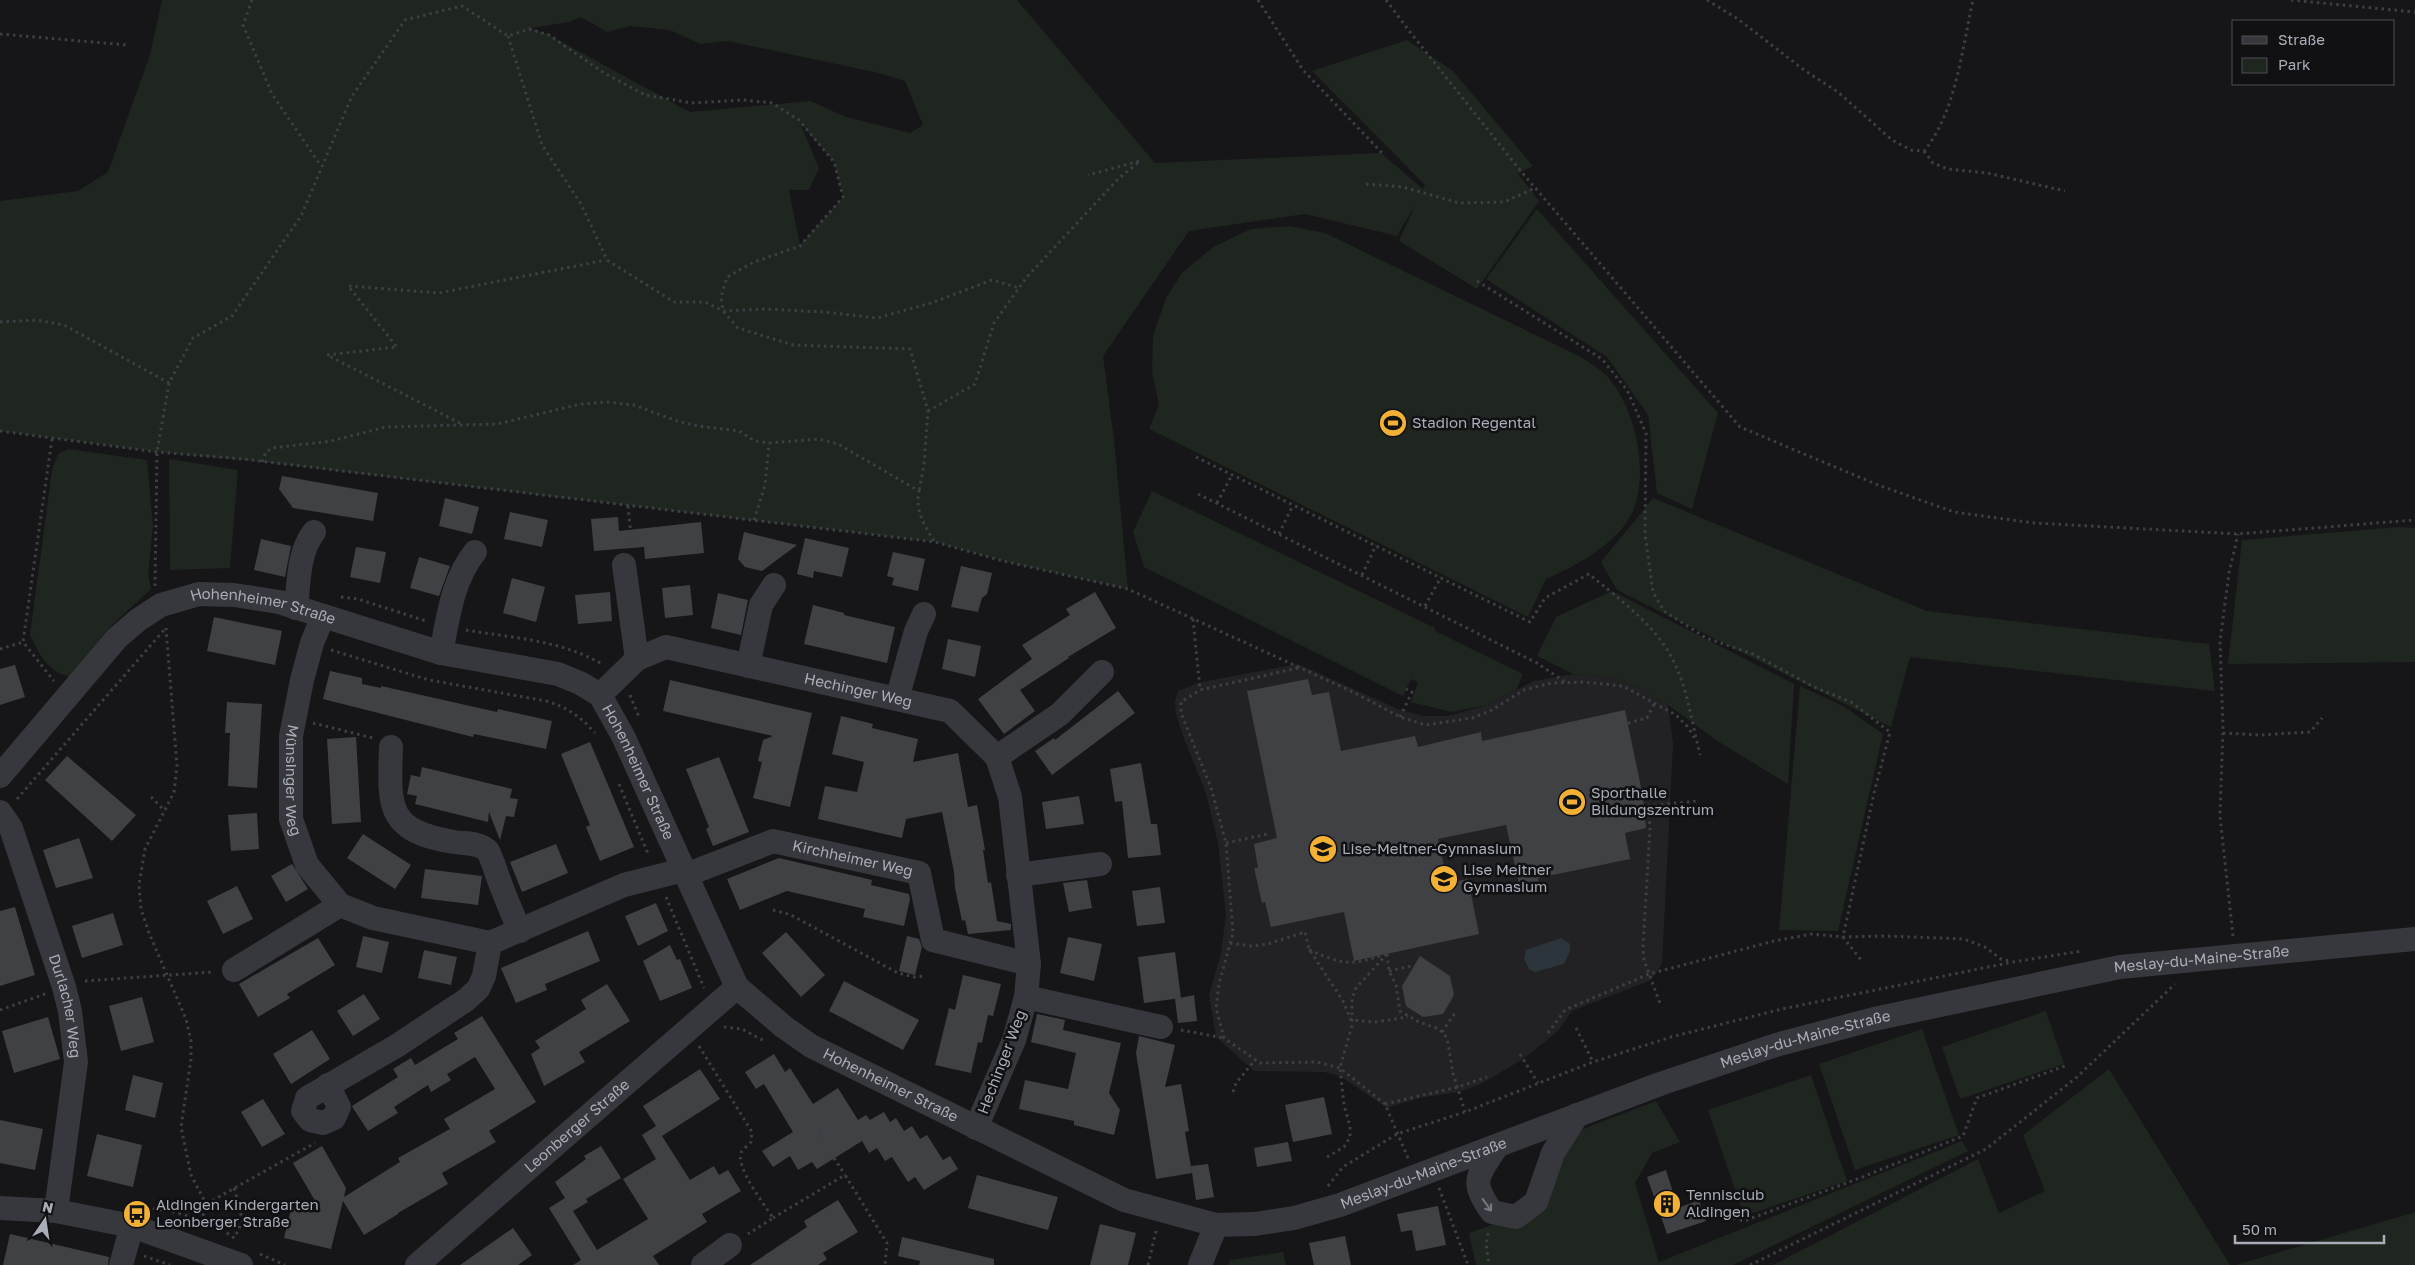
<svg xmlns="http://www.w3.org/2000/svg" width="2415" height="1265" font-family="'Golos Text',sans-serif">
<style>
.built{fill:#222225}
.green{fill:#1e261f;fill-rule:evenodd}
.water{fill:#2c353c}
.building{fill:#404145}
.lines{fill:none;stroke-linecap:round;stroke-linejoin:round}
.path{stroke:#3d3f44;stroke-width:3;stroke-dasharray:2.5 4;stroke-linecap:butt}
.minor{stroke:#37383d;stroke-width:24}
.oneway{stroke:#757881}
.labels{text-anchor:middle;stroke-width:5;stroke-linejoin:round;paint-order:stroke}
.poi-label{font-size:15px;fill:#a8adb8;stroke:#111113;text-anchor:start}
.street-label{font-size:15px;fill:#a8adb8;stroke:#111113}
</style>
<rect width="100%" height="100%" fill="#161618"/>
<path class="built" d="M1298,664l100,45 26,7h24l39,-11 47,-24 39,-7 39,3 29,12 27,16 5,38 -11,221 -11,16 -79,31 -14,20 -35,28 -42,25 -22,8 -40,6 -32,10 -47,-32 -16,-4 -70,-1 -38,-34 -7,-42 12,-42 5,-38 -8,-72 -12,-50 -22,-54 -8,-25 -1,-13 3,-10 23,-9z"/>
<path class="green" d="M162,0h855l138,163 226,-10 42,36 2,-4 -113,-114 95,-31 46,31 80,95 -15,8 21,27 -62,88 -78,-48 16,-36 -18,31 -92,-22 -116,17 -86,125 11,83 14,150 -125,-28 -68,-19 -673,-80 -105,-10 -157,-21v-230l78,-10 30,-19 42,-117zM581,17l26,15 23,-6 40,4 30,14 28,-3 151,32 26,8 18,44 -13,8 -64,-16 -36,-16 -120,11 -141,-77 -18,-7 38,-6zM800,123l34,39 9,35 -43,48 -11,-55h20l10,-22z
M1537,209l181,204 -26,96 -35,-16 -9,-78 -41,-58 -121,-78z
M1289,226l36,7 256,124c8,6 18,11 25,18 31,33 47,108 21,147 -19,27 -52,44 -81,57l-18,38 -379,-188 10,-24 -7,-33 1,-36 13,-38 16,-25 31,-26 38,-18z
M68,449l79,11 6,66 -5,48 3,15 -41,38 -40,49c-20,-1 -33,-25 -40,-41l22,-165 6,-16z
M169,459l69,11 -8,98 -60,2z
M1152,491l283,137v3l88,43 -7,16 -29,15 -36,7 -40,-10 7,-20 -7,-3 -8,17 -259,-129 -11,-35z
M1653,498l274,113 282,33 6,47 -305,-34 -19,70 -274,-137 -16,-28z
M2399,527l16,1v134l-187,2 14,-124z
M1612,591l182,93 -6,100 -69,-42 -51,-37 -27,-16 -29,-12 -39,-3 -36,-18 19,-39z
M1800,686l45,21 38,27 -45,197 -59,-1z
M2046,1011l18,53 -104,35 -18,-52z
M1922,1029l37,106 -104,35 -36,-106z
M2109,1069l121,196h-457l205,-106 21,54 46,-22 -22,-56z
M1811,1075l36,106 -103,35 -36,-106z
M1656,1101l24,41 -28,11 -17,30 24,79 303,-121 6,10 -235,114h-257l-7,-32 75,-27 31,-74z
M2415,1212v53h-179z
M1283,1252l3,13h-58l2,-5z"/>
<path class="water" d="M1561,938l9,6v7l-6,13 -29,8 -6,-3 -5,-10 2,-9z"/>
<path class="building" d="M282,476l96,17 -5,28 -80,-13 -14,-19z
M445,498l34,9 -7,27 -33,-8z
M510,512l38,8 -6,27 -38,-8z
M618,517l1,14 82,-9 3,31 -59,6 -1,-12 -50,4 -3,-32z
M744,532l53,13 -35,26 -17,-4 -7,-8z
M805,538l44,10 -7,29 -28,-6 -1,7 -16,-4z
M261,539l30,7 -6,31 -31,-7z
M356,547l30,5 -6,31 -30,-6z
M893,552l32,7 -7,32 -26,-6 2,-7 -7,-2z
M419,557l31,9 -11,30 -29,-8z
M961,566l31,7 -5,21 -5,4 -4,14 -27,-5z
M512,578l33,9 -9,35 -33,-9z
M690,585l3,30 -28,3 -3,-30z
M610,592l2,29 -34,3 -3,-29z
M1095,592l21,36 -48,29 1,1 -49,32 15,21 -31,23 -26,-35 54,-40 -10,-14 48,-30 -4,-6z
M718,593l30,7 -7,35 -30,-7z
M813,605l31,8v2l51,12 -8,36 -83,-19z
M214,617l68,14 -7,34 -68,-14z
M948,639l33,7 -6,31 -33,-8z
M15,665l10,32 -25,8v-36z
M330,671l32,7v6l19,4v-2l116,26 1,-3 54,12 -6,28 -72,-15 -1,3 -150,-38z
M1308,679l4,16 17,-3 12,59 74,-15 3,11 63,-15 1,9 143,-31 18,87 3,31 -21,5 5,26 -92,19 2,12 -19,3 -15,-68 -68,14 10,44 20,-4 11,55 -125,27 -10,-49 -73,15 -6,-25 -3,1 -8,-35h4l-4,-24 23,-6 -30,-147z
M670,680l142,33 -22,94 -37,-9 9,-36 -4,-1 5,-21 10,-4 -110,-25z
M1118,691l17,22 -83,62 -17,-24 19,-13 1,2z
M227,702l35,2 -5,84 -29,-2 2,-53h-5z
M841,716l32,8 -1,4 46,11 -5,23 45,-9 10,54 9,-2 8,45h-2l5,33 3,-1 6,39 14,3v6l-43,4 -3,-14 -3,1 -7,-33 -1,-16 -12,-60 -36,7 -4,19 -84,-19 7,-33 32,6 7,-30 -32,-8z
M356,737l5,85 -29,2 -5,-85z
M590,742l44,105 -34,14 -14,-34 4,-2 -29,-71z
M67,756l69,59 -24,26 -67,-61z
M719,757l30,75 -36,14 -7,-17 3,-2 -23,-58z
M1141,763l10,61h6l4,31 -33,3 -6,-57 -7,1 -5,-33z
M422,767l90,22 -2,9 8,1 -4,18 -8,-1 -6,24 -11,-28 -1,10 -73,-18 2,-8 -10,-2 4,-19 9,2z
M1079,796l5,28 -38,5 -4,-27z
M257,813l2,36 -28,2 -3,-36z
M363,834l48,31 -16,24 -48,-31z
M79,838l14,40 -37,10 -13,-38z
M556,844l12,29 -46,19 -12,-30z
M779,858l93,22 -1,5 38,9 1,5 -6,27 -41,-9 2,-8 -78,-18 -47,19 -13,-31z
M292,864l16,25 -22,13 -15,-26z
M425,869l57,7 -4,29 -57,-7z
M1087,880l5,28 -23,4 -6,-29z
M237,886l16,33 -30,15 -16,-33z
M1160,887l5,36 -28,3 -5,-35z
M656,903l12,28 -30,15 -13,-30z
M15,907l20,68 -35,11v-75z
M113,913l10,32 -41,13 -10,-32z
M588,931l12,30 -55,23 2,6 -31,13 -15,-35z
M786,932l39,43 -24,22 -39,-44z
M363,936l26,6 -7,31 -26,-6z
M907,936l12,3 3,8 -7,28 -16,-4z
M1068,937l34,7 -8,37 -34,-8z
M318,938l17,27 -48,29 3,4 -32,19 -19,-33z
M670,945l7,15 3,-1 12,29 -32,13 -17,-40z
M424,950l33,7 -6,28 -33,-7z
M1175,952l6,46 -37,5 -6,-46z
M1420,956l30,20 4,19 -11,19 -20,3 -17,-11 -4,-20z
M963,975l38,9 -8,32 -5,-1 -6,28 -4,-1 -7,31 -36,-8 14,-57 6,2z
M844,981l75,39 -16,30 -74,-39z
M607,984l23,37 -51,31 6,10 -41,24 -13,-32 9,-6 -5,-7 51,-32 -5,-9z
M364,994l16,25 -27,17 -16,-25z
M1194,995l3,26 -19,2 -3,-24z
M142,997l12,45 -33,9 -12,-45z
M1037,1014l28,6 -2,10 58,13 -12,50 11,17 -6,25 -40,-10v-4l-55,-12 6,-29 43,9 8,-36 -45,-11z
M482,1016l54,86 -47,29 7,11 -54,31 6,11 -50,29v1l-34,21 -21,-34 -12,48 -47,-11 8,-33 29,6 -28,-48 29,-17 24,42 -2,9 56,-35 -2,-4 52,-29 -6,-10 51,-30 -20,-32 -28,17 4,6 -20,12 -3,-7 -34,22 4,6 -30,18 -15,-23 -1,-2 46,-29 -5,-8 18,-11 4,7 43,-26 -4,-6z
M48,1017l12,42 -46,14 -12,-42z
M312,1030l18,29 -39,25 -18,-30z
M1139,1036l36,9 -10,42 16,-3 8,47 -4,1 7,41 -36,6 -20,-126z
M774,1054l11,18 5,-4 23,36 25,-16 20,32 8,-5 4,5 14,-8 6,10 6,-4 8,13 8,-5 8,13 7,-4 16,25 7,-4 8,13 -34,21 -9,-13 -7,5 -16,-25 -7,4 -8,-13 -8,5 -7,-12 -45,28 -5,-7 -14,8 -8,-14 -17,11 -11,-16 31,-19 -29,-48 -8,5 -11,-17z
M700,1069l20,30 -58,37 28,44 24,-14 5,9 9,-5 13,21 -39,23 5,8 -54,34 6,9h-86l8,-5 -32,-52 16,-10 -10,-16 31,-23 -2,-3 17,-10 20,32 -35,21 2,3 -15,9 24,39 51,-31 -25,-40 33,-20 -14,-24 14,-9 -13,-20z
M133,1075l30,8 -8,35 -30,-8z
M1324,1097l8,37 -39,8 -8,-37z
M263,1099l22,35 -23,13 -21,-35z
M0,1120l43,9 -8,41 -35,-7z
M97,1134l45,11 -9,42 -46,-11z
M1288,1142l4,19 -35,6 -3,-19z
M1208,1164l6,33 -18,3 -5,-34z
M1666,1170l12,38 21,-8 7,21 -39,13 -20,-57z
M977,1175l81,22 -10,33 -80,-22z
M838,1200l20,32 -35,21 4,6 -9,6h-68l57,-38 -3,-6z
M1438,1206l8,39 -30,6 -4,-21 -11,2 -4,-18z
M1100,1224l36,9 -8,32h-38z
M513,1228l19,27 -14,10h-58z
M10,1234l99,23 -1,8h-105z
M1345,1236l6,29h-37l-5,-22z
M902,1237l92,22v6h-75l1,-4 -22,-5z"/>
<g class="lines">
<path class="path" d="M252,0l-9,25 29,69 49,72
M1258,0l45,70 79,83
M1386,0l24,32 109,137 221,258 138,58 76,27 80,11 204,11 177,-14
M1707,0l31,19 66,51 34,22 54,48 19,10 13,1c32,-39 38,-102 49,-151
M2291,0l124,12
M0,34l127,11
M508,36l34,109 39,59 26,56 67,42h31l18,9 42,-2 60,3 52,6 54,-15 61,-23 27,8
M1924,151l9,12 15,6 39,4 78,18
M1366,184l37,3 56,16 45,-1 31,-14
M1477,281l125,78 25,31 19,43 -1,101 8,58 11,19 42,27 47,16 61,33 37,15 39,30 -16,61 -31,144 18,23
M0,322l36,-2 28,5 105,58
M928,411l47,-27 19,-61 32,-45 92,-99 22,-18 -52,14
M460,423l-133,-68 70,-8 -49,-61 91,7 167,-33
M0,431l157,21 86,7 692,83 68,19 125,28 225,103 47,25 26,8 46,-7 18,-7 34,-21 27,-7 32,-1 40,4 53,29 12,12 9,15 3,13
M52,439l-29,203 31,39
M1196,457l334,165 15,-24 44,-24c29,24 65,50 83,84 13,25 18,53 24,80
M262,462l4,-10 6,-4 59,-7 55,-14 111,-3 84,-20 25,-2 28,3 43,16 21,5 41,5 16,10 14,2 50,-4 19,5 81,47c-4,19 5,35 16,51
M1198,494l339,169 28,19
M1217,503l15,-28
M628,506l4,40
M754,520l11,-35 4,-42
M1279,534l14,-29
M1362,575l14,-30
M155,586l2,-134 12,-69 24,-45 39,-22 69,-100 51,-120 53,-76 57,-14 46,30 21,-7 20,6 55,38 41,22 47,8 51,-3 29,3 27,17 35,42 9,35 -43,49 -46,16 -27,15 -6,20 2,14 15,17 55,17 117,4 18,62 -4,54 -5,26
M341,597l17,2 68,22
M1425,606l16,-29
M1193,619l7,70
M166,628l11,138 -3,26 -29,57 -6,36 2,24 8,24 37,86 5,22v18l-10,68 10,48 15,29
M466,630c46,8 95,10 136,34
M0,649l23,-7
M331,650l98,30 117,21c21,6 35,16 49,32
M1298,668l-98,22 -19,12v11l30,75 15,55 7,90 -14,51 -3,24 8,30 36,25 57,-1 23,6 45,36 23,54
M630,695l9,22
M1400,717l12,-25 -6,-3
M313,723l60,15
M1628,723l19,-5 8,-16
M2223,733l37,2 50,-3 12,-14
M619,784l30,72
M151,797l14,14
M17,799l147,-169
M1648,806l49,-5
M1644,807l4,-1 2,22 -7,118 1,14 17,46
M1226,843l42,-9
M666,897l38,91
M773,910l18,5 107,58 16,4 12,-1
M2233,936l-13,-120 3,-88 -3,-87 9,-68 9,-39
M1230,943l21,3 17,-2 37,-12 4,17 34,52 8,19 24,2 33,-5
M1309,950c35,15 42,16 77,4
M1387,954l2,17 7,14 4,26 19,11 20,7 6,6 3,8 5,30 12,39
M1389,971l22,-5
M85,981l128,-9
M0,1010l45,-16
M724,1027l18,2 24,13
M1576,1028l17,34
M1181,1030l43,8
M1442,1032l13,-19
M1548,1033l17,-23 84,-36 125,-33 38,-7 31,3 44,-1 77,3 21,8 16,12 9,2
M699,1046l53,86 -1,10c-2,3 -7,6 -9,9 -9,14 23,54 31,67l-25,16
M1520,1054l18,29
M1233,1092l3,-9 19,-23
M1385,1104l73,-17 29,-10
M819,1133l5,8
M1327,1157l17,-10 6,-10v-11l-6,-21 -4,-37 12,-43v-26l4,-11 31,-34
M834,1158l11,17
M1328,1186l15,-19 54,-33 68,-22 128,-50 78,-25 111,-28 231,-47 69,-11
M234,1188c5,18 13,33 0,49
M1439,1188l29,77
M153,1209c20,0 67,16 82,30
M1715,1212l29,9 116,-43 103,-42 14,-38 88,-32
M773,1218l72,-43 42,68 -2,22
M201,1222l5,-18 109,-61
M1488,1233l-2,11 3,21
M260,1254l25,11
M144,1256l26,9
M1148,1265l8,-34
M1750,1265l236,-116 91,-72 98,-93"/>
<g class="minor">
<path d="M624,565l13,94"/>
<path d="M296,608c3,-26 2,-56 18,-76"/>
<path id="s1" d="M323,616l-11,27 -10,37 -11,56v83l16,46 33,40 33,13 117,25"/>
<path d="M441,653c7,-34 11,-73 34,-101"/>
<path d="M748,666l13,-61 13,-20"/>
<path id="s2" d="M600,695l37,-36 29,-12 284,64 47,46 13,40 19,167 -3,33 -12,43 -38,88"/>
<path d="M897,699l19,-68 8,-17"/>
<path d="M391,747c-2,60 -5,84 63,95 11,2 23,0 33,8 3,3 4,9 6,13 8,24 17,46 27,68"/>
<path d="M997,757l63,-43 42,-42"/>
<path id="s3" d="M0,776l117,-138 21,-18 23,-15 38,-11 35,1 45,7 162,51 117,21 22,9 20,12 23,41 114,251 47,40 27,19 313,154 92,25 39,-1 39,-6 46,-13 320,-121 116,-39 98,-26 246,-52 295,-28"/>
<path id="s4" d="M0,812l11,16 53,159 6,24 6,51 -20,149"/>
<path id="s5" d="M686,875l87,-34 146,32 14,67 96,24"/>
<path d="M1018,875l82,-11"/>
<path d="M234,970l106,-65"/>
<path d="M1026,997l135,30"/>
<path d="M328,1085l11,22 -5,11 -11,5 -13,-3 -7,-9 4,-13 91,-53 68,-45 12,-11 6,-13 6,-33 134,-58 59,-15"/>
<path d="M1497,1146c-19,30 -28,34 -5,66l24,5 20,-15 17,-49 24,-38"/>
<path d="M0,1208l56,3 76,15 109,39"/>
<path d="M121,1265l11,-39"/>
<path id="s6" d="M417,1265l320,-278"/>
<path d="M703,1265l27,-20"/>
<path d="M1200,1265l16,-40"/>
</g>
</g>
<defs><path id="oneway-shaft" d="M-6 0H5M1.5-3L5.5 0L1.5 3" fill="none" stroke-width="1.6" stroke-linecap="round" stroke-linejoin="round" transform="scale(1.25)"/></defs>
<use class="oneway" href="#oneway-shaft" transform="translate(1487 1205) rotate(54)"/>
<defs>
<symbol id="stadium-disc" viewBox="-11 -11 22 22"><circle r="9.5" fill="#f2b134" stroke="#111113"/><path d="M0-5a6.5 5 0 1 0 0 10a6.5 5 0 1 0 0-10ZM-3.5-1.8h7v3.6h-7Z" fill="#111"/></symbol>
<symbol id="school-disc" viewBox="-11 -11 22 22"><circle r="9.5" fill="#f2b134" stroke="#111113"/><path d="M0-5L7-2L0 1L-7-2ZM-4 1L0 2.5L4 1V4Q0 6-4 4Z" fill="#111"/></symbol>
<symbol id="building-disc" viewBox="-11 -11 22 22"><circle r="9.5" fill="#f2b134" stroke="#111113"/><path d="M-4-6H4V6H1V3H-1V6H-4ZM-2.5-4.3h1.7v1.8h-1.7ZM.8-4.3h1.7v1.8H.8ZM-2.5-1h1.7V.8h-1.7ZM.8-1h1.7V.8H.8Z" fill="#111"/></symbol>
<symbol id="bus-disc" viewBox="-11 -11 22 22"><circle r="9.5" fill="#f2b134" stroke="#111113"/><path d="M-5-6H5V4H4V6H2V4H-2V6H-4V4H-5ZM-3.5-4V0h7V-4ZM-3.5 1.2v1.5H-2V1.2ZM2 1.2v1.5H3.5V1.2Z" fill="#111"/></symbol>
</defs>
<g fill-rule="evenodd">
<use href="#stadium-disc" x="1377" y="407" width="32" height="32"/>
<use href="#stadium-disc" x="1556" y="786" width="32" height="32"/>
<use href="#school-disc" x="1307" y="833" width="32" height="32"/>
<use href="#school-disc" x="1428" y="863" width="32" height="32"/>
<use href="#building-disc" x="1651" y="1188" width="32" height="32"/>
<use href="#bus-disc" x="121" y="1198" width="32" height="32"/>
</g>
<g class="labels">
<g class="poi-label">
<text x="1412" y="428">Stadion Regental</text>
<text x="1591" y="798">Sporthalle<tspan x="1591" dy="17">Bildungszentrum</tspan></text>
<text x="1342" y="854">Lise-Meitner-Gymnasium</text>
<text x="1463" y="875">Lise Meitner<tspan x="1463" dy="17">Gymnasium</tspan></text>
<text x="1686" y="1200">Tennisclub<tspan x="1686" dy="17">Aldingen</tspan></text>
<text x="156" y="1210">Aldingen Kindergarten<tspan x="156" dy="17">Leonberger Straße</tspan></text>
</g>
<g class="street-label">
<text dy="5" stroke="none"><textPath href="#s3" startOffset="341">Hohenheimer Straße</textPath></text>
<text dy="5" stroke="none"><textPath href="#s2" startOffset="280">Hechinger Weg</textPath></text>
<text dy="5" stroke="none"><textPath href="#s3" startOffset="778">Hohenheimer Straße</textPath></text>
<text dy="5" stroke="none"><textPath href="#s1" startOffset="169">Münsinger Weg</textPath></text>
<text dy="5" stroke="none"><textPath href="#s5" startOffset="175">Kirchheimer Weg</textPath></text>
<text dy="5" stroke="none"><textPath href="#s3" startOffset="2579">Meslay-du-Maine-Straße</textPath></text>
<text dy="5" stroke="none"><textPath href="#s4" startOffset="206">Durlacher Weg</textPath></text>
<text dy="5" stroke="none"><textPath href="#s3" startOffset="2174">Meslay-du-Maine-Straße</textPath></text>
<text transform="translate(1002 1062) rotate(-69)" y="5">Hechinger Weg</text>
<text dy="5" stroke="none"><textPath href="#s3" startOffset="1198">Hohenheimer Straße</textPath></text>
<text dy="5" stroke="none"><textPath href="#s6" startOffset="212">Leonberger Straße</textPath></text>
<text dy="5" stroke="none"><textPath href="#s3" startOffset="1769">Meslay-du-Maine-Straße</textPath></text>
</g>
</g>
<rect x="2232" y="20" width="162" height="65" fill="#111113" stroke="#4d4f55"/>
<rect x="2242" y="36" width="25" height="8" fill="#37383d" stroke="#4d4f55"/>
<text x="2278" y="45" font-size="15" fill="#a8adb8">Straße</text>
<rect x="2242" y="58" width="25" height="15" fill="#1e261f" stroke="#4d4f55"/>
<text x="2278" y="70" font-size="15" fill="#a8adb8">Park</text>
<g transform="translate(45 1220) rotate(13)" stroke="#111113" stroke-width="4" paint-order="stroke">
<path d="M0-4L9 19L0 12L-9 19Z" fill="#a8adb8"/>
<text y="-8" font-size="14" font-weight="bold" text-anchor="middle" fill="#a8adb8">N</text>
</g>
<path d="M2235 1235v8h149v-8" fill="none" stroke="#a8adb8" stroke-width="2.5"/>
<text x="2242" y="1235" font-size="15" fill="#a8adb8" stroke="#111113" stroke-width="4" paint-order="stroke">50 m</text>
</svg>
